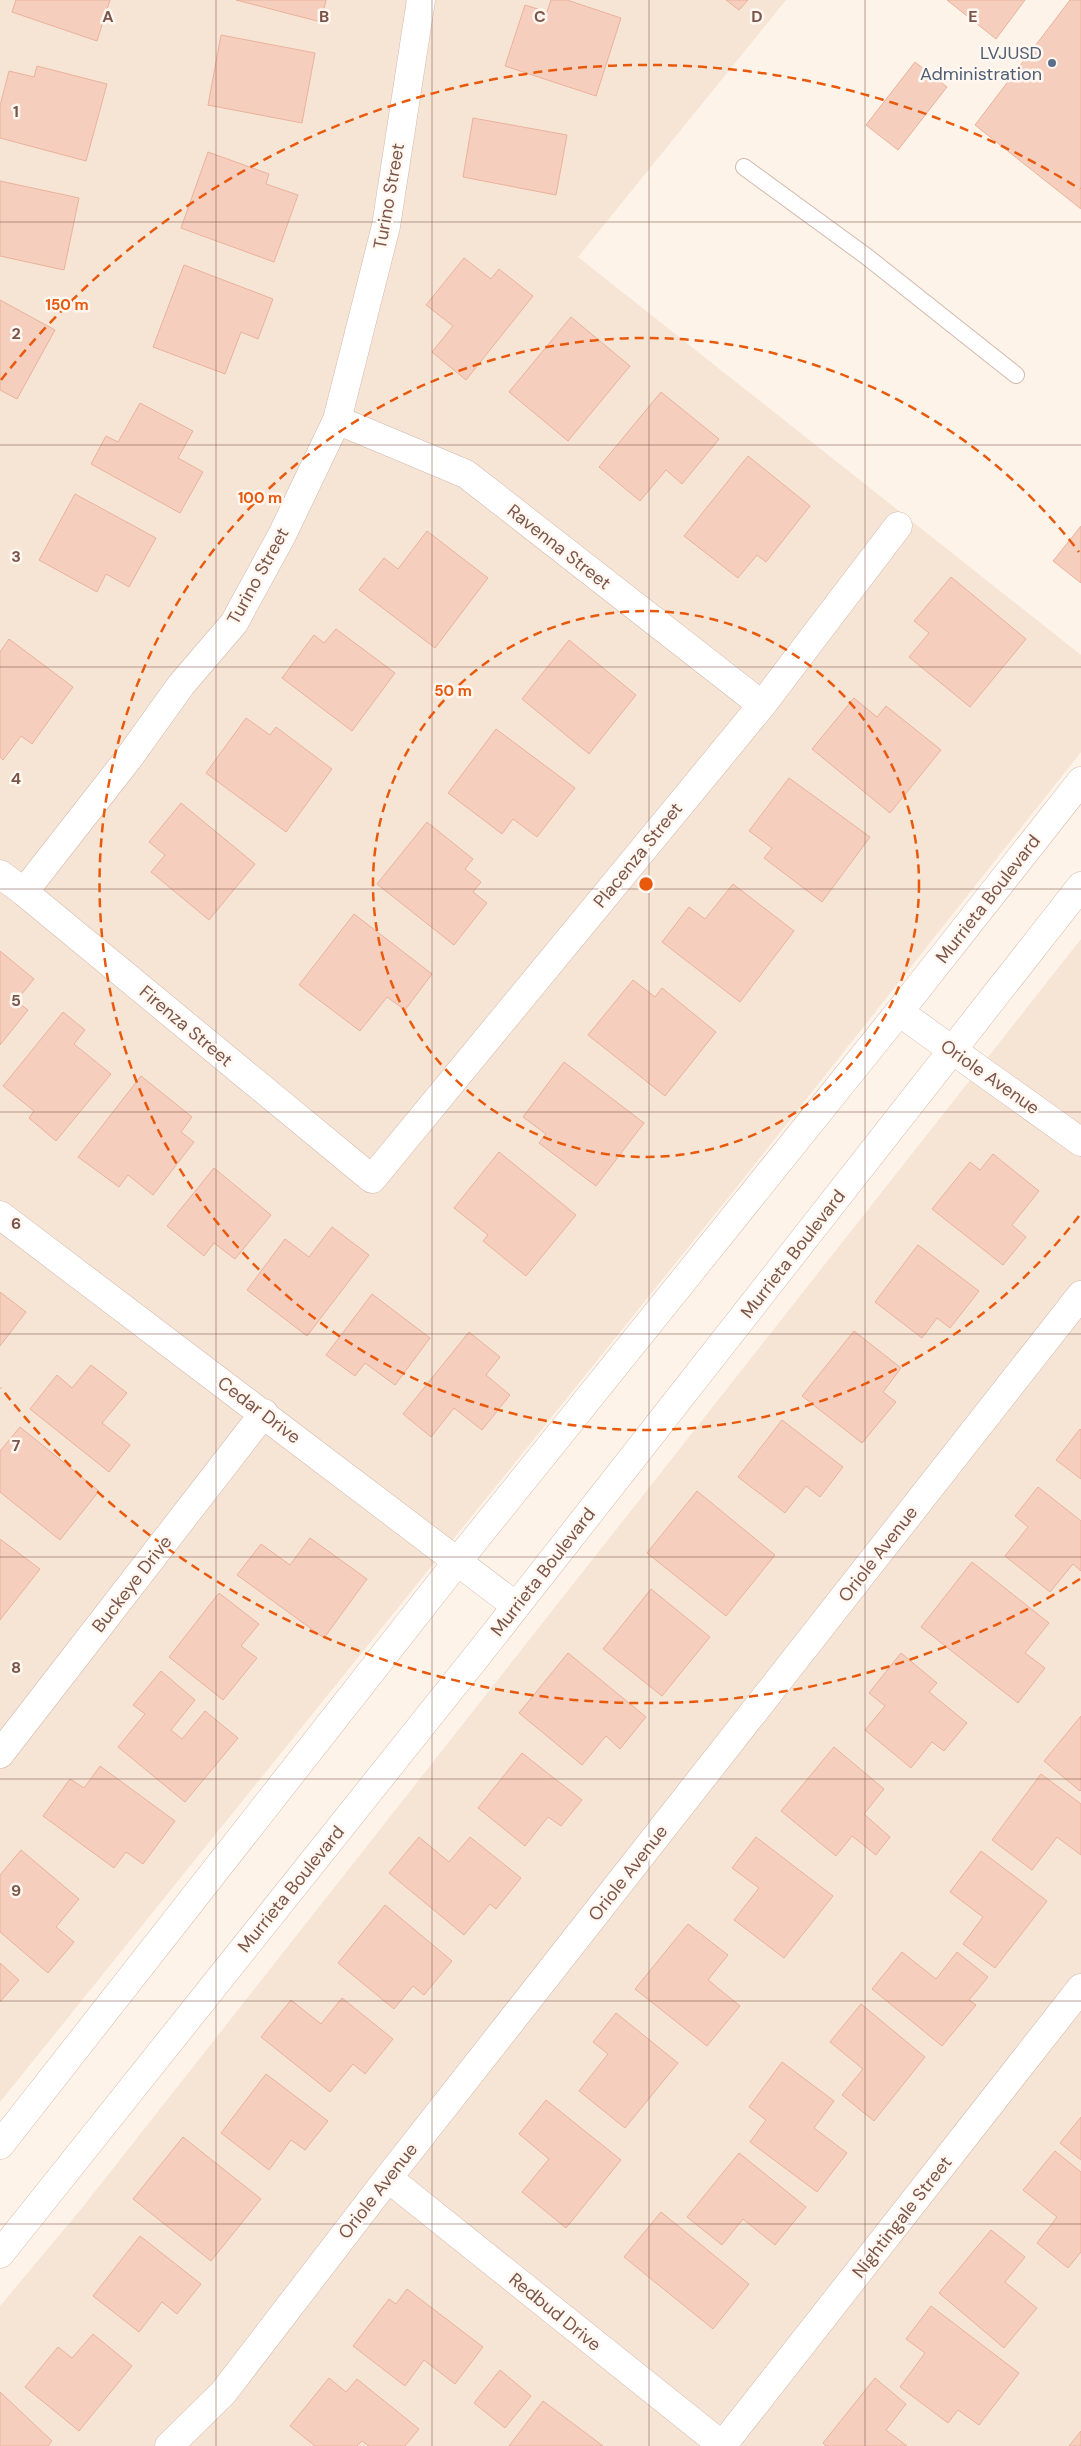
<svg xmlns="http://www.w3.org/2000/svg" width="1081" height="2446" font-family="'DM Sans',sans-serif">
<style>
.residential{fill:#f6e4d5}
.building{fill:#f6cebd;stroke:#eab29c}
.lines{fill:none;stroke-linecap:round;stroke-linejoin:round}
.service-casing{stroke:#d2b9ac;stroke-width:18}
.minor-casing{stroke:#d2b9ac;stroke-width:29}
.secondary-casing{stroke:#d8bbab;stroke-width:29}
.service{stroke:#fff;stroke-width:16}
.minor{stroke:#fff;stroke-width:28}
.secondary{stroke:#fff;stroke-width:28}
.grid{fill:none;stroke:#7b5549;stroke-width:1;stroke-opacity:0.55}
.ring{fill:none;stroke:#e8590c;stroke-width:2.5;stroke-dasharray:9 6}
.service-dot{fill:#5c6f8a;stroke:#fff7f0;stroke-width:2}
.labels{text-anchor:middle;stroke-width:5;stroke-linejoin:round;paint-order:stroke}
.service-label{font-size:18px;fill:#4e5e75;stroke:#fff7f0;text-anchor:end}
.street-label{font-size:18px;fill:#7b5549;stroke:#fff7f0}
.grid-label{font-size:16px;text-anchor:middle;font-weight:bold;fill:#7b5549;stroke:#fff7f0;stroke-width:5;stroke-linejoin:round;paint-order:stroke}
.centre{fill:#e8590c;stroke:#fff7f0;stroke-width:2.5}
.ring-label{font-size:15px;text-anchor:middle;font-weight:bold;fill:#e8590c;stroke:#fff7f0;stroke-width:5;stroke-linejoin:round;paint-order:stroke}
</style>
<rect width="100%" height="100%" fill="#fef3e8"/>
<path class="residential" d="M0,0h786l-208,257 503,398v97l-345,436 -736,914z
M1081,939v1507h-1081v-140l82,-98z"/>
<path class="building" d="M16,0h94l-13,41 -85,-29z
M236,0h90l-5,22z
M551,0h16l54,18 -25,78 -91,-30 20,-61 22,7z
M726,0h22l-9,10z
M947,0h78l-29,39z
M1070,0h11v209l-106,-84z
M221,35l94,18 -13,70 -94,-18z
M915,62l32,25 -49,63 -32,-25z
M37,66l70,18 -21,77 -86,-23v-32l9,-35 25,6z
M473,118l94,17 -11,60 -93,-18z
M208,152l61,22 -3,10 32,11 -24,67 -93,-34z
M0,181l79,17 -15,72 -64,-14z
M464,258l27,21 8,-10 34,27 -67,84 -34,-28 21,-26 -27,-21z
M184,265l89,34 -15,40 -17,-7 -16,42 -72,-27z
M0,300l55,30 -38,69 -17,-9z
M571,317l59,49 -62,75 -59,-49z
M661,392l58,47 -37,45 -16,-14 -26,31 -41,-34z
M140,403l53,28 -15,27 25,14 -23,41 -89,-49 15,-28 12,6z
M748,456l62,50 -44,56 -9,-7 -19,23 -54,-42z
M75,494l81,44 -27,49 -23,-13 -9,18 -58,-32z
M1081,526v57l-28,-22z
M427,531l61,47 -53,70 -76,-58 25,-32 14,11z
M951,577l75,62 -56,68 -61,-50 20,-24 -15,-12z
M336,629l59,44 -43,58 -70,-53 32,-43 10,8z
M9,639l64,48 -41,57 -11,-8 -18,24 -3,-3v-105z
M569,640l67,55 -47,59 -67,-55z
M854,698l23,19 9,-11 55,44 -51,63 -78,-64z
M246,718l24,17 6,-8 56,42 -46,63 -80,-59z
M496,729l79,59 -38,49 -24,-18 -11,15 -54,-41z
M789,778l81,59 -48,65 -58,-44 8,-10 -23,-17z
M181,803l74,61 -46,56 -58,-48 14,-17 -16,-13z
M427,822l46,37 -8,10 16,13 -8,10 14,11 -33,42 -77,-61z
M733,884l61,47 -54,71 -78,-60 27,-35 16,12z
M354,914l78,60 -27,36 -18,-13 -27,34 -61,-46z
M0,951l34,28 -18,22 12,9 -28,35z
M633,980l22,17 7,-9 54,44 -51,64 -77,-61z
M63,1012l22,18 -11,14 37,30 -55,67 -27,-23 5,-7 -31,-25z
M564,1062l80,61 -48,63 -57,-43 7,-9 -23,-17z
M141,1076l51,41 -11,15 13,10 -41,53 -25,-20 -9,12 -41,-30z
M499,1152l77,63 -50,61 -43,-35 5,-6 -34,-27z
M993,1154l46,37 -27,34 14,12 -23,28 -71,-56 38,-47 10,8z
M214,1168l57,47 -36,44 -21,-16 -10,13 -37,-30z
M332,1227l37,28 -62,81 -60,-46 38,-51 24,18z
M918,1245l61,46 -29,37 -13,-10 -15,20 -47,-36z
M0,1292l26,20 -26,34z
M372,1294l58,44 -35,47 -30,-22 -10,13 -29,-21z
M854,1331l47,37 -18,24 13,10 -34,41 -60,-47z
M469,1332l31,25 -14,18 24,20 -28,35 -28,-22 -23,29 -28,-23z
M91,1365l36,28 -25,30 28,22 -21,27 -79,-63 27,-34 15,13z
M782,1420l61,47 -23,30 -14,-11 -21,27 -47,-36z
M20,1427l79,64 -39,49 -60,-48v-41z
M1080,1429l1,1v49l-25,-19z
M1038,1487l43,34v50l-8,-7 -23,28 -45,-36 23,-29 -13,-11z
M697,1491l78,64 -49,61 -79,-63z
M310,1538l57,41 -43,59 -87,-63 24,-31 29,21z
M0,1539l40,30 -40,51z
M972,1562l77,61 -24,30 20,15 -27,35 -97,-76z
M651,1589l59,48 -48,59 -59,-47z
M219,1593l40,31 -18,22 16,12 -34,42 -54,-43z
M568,1653l78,64 -26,32 -14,-13 -24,29 -63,-52z
M901,1653l36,30 -8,9 38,31 -23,28 -12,-9 -21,26 -46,-38 20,-24 -16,-13z
M161,1671l34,29 -24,30 11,9 23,-28 33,27 -53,64 -67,-55 27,-33 -12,-9z
M1081,1716v74l-1,1 -36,-30z
M834,1747l50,42 -20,25 26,23 -14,18 -24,-19 -16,20 -55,-45z
M522,1753l60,47 -21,26 -13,-9 -23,29 -47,-38z
M100,1766l75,55 -32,43 -17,-12 -12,16 -71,-52 27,-37 14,9z
M1041,1774l40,30v51l-24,-18 -25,33 -40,-30z
M419,1837l30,25 21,-25 51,41 -25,31 -6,-5 -26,31 -75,-62z
M756,1837l77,59 -49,62 -50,-38 25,-32 -27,-20z
M21,1850l58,49 -23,28 18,15 -26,31 -48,-41v-57z
M981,1851l66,50 -52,67 -32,-24 20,-27 -33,-25z
M385,1905l67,56 -28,34 -11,-9 -19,23 -56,-46z
M688,1924l40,31 -20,25 32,26 -33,40 -72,-57z
M902,1952l34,27 21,-27 31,25 -19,23 7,5 -34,41 -70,-57z
M0,1963l19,17 -19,22z
M342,1998l51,41 -28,35 -12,-10 -23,28 -69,-55 30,-37 30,24z
M861,2004l64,53 -51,64 -32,-26 21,-26 -33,-27z
M616,2013l62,50 -53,65 -46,-37 29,-37 -15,-12z
M782,2062l52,39 -20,27 33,25 -30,39 -67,-50 16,-22 -17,-13z
M266,2074l62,47 -23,29 -14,-10 -22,30 -48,-37z
M546,2100l75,60 -55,68 -44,-36 27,-33 -30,-25z
M1081,2117v43l-21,-17z
M183,2137l78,62 -50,62 -78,-62z
M1055,2151l26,21v80l-13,16 -31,-25 20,-26 -34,-27z
M739,2153l67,54 -31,38 -32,-26 -21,26 -35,-28z
M661,2212l88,72 -36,45 -89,-72z
M991,2230l34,27 -20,25 32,26 -33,40 -65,-55z
M140,2236l61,48 -24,30 -15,-12 -23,30 -46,-36z
M407,2289l76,58 -28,37 -31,-24 -19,26 -52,-40 36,-47 7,5z
M931,2306l88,67 -40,52 -21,-15 -10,13 -48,-36 25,-34 -19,-14z
M93,2334l39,32 -53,65 -54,-44 33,-40 14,11z
M500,2370l31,26 -26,32 -31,-25z
M329,2378l17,14 11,-13 62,50 -14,17h-36l-7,-5 -5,5h-42l-25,-20z
M875,2378l31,26 -20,26 21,16h-81l-3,-3z
M0,2392l52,49 -4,5h-48z
M543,2401l60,45h-94z
M1081,2431v15h-12z"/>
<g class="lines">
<defs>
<path id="service" d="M744,167l122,89 150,119"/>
<path id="minor" d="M337,420l129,54 296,231
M0,874l24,18 348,287 390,-474 136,-179
M24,892l104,-133 53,-74 53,-62 48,-88 55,-115 49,-194 35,-226
M899,1012l182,130
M0,1215l516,391
M0,1754l264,-341
M388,2178l335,268
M169,2446l54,-53 165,-215 693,-883
M722,2446l359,-458"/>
<path id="secondary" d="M0,2145l457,-583 442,-550 182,-231
M0,2254l485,-608 596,-760"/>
</defs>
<use href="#service" class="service-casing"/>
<use href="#minor" class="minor-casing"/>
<use href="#secondary" class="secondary-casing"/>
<use href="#service" class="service"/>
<use href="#minor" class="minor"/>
<use href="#secondary" class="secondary"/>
</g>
<path class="grid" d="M216,0v2446M432,0v2446M649,0v2446M865,0v2446M0,222h1081M0,445h1081M0,667h1081M0,889h1081M0,1112h1081M0,1334h1081M0,1557h1081M0,1779h1081M0,2001h1081M0,2224h1081"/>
<g class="ring">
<circle cx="646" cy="884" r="273"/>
<path d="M1079 1216A546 546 0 1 1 1079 552"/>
<path d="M1080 1579A819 819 0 0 1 1 1388M1 380A819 819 0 0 1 1080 189"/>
</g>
<circle class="service-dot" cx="1052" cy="63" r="5"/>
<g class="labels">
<g class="service-label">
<text x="1042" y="59">LVJUSD<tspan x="1042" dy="21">Administration</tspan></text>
</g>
<g class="street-label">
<text transform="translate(389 196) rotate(-80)" y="6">Turino Street</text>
<text transform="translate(559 547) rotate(38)" y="6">Ravenna Street</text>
<text transform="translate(258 576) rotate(-61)" y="6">Turino Street</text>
<text transform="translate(638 855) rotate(-51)" y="6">Placenza Street</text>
<text transform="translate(988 899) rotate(-52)" y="6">Murrieta Boulevard</text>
<text transform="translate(186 1026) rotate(40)" y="6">Firenza Street</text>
<text transform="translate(990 1077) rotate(35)" y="6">Oriole Avenue</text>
<text transform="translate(793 1254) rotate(-52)" y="6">Murrieta Boulevard</text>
<text transform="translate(259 1410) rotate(37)" y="6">Cedar Drive</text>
<text transform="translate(878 1554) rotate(-52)" y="6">Oriole Avenue</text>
<text transform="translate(543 1572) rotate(-52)" y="6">Murrieta Boulevard</text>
<text transform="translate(132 1584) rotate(-52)" y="6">Buckeye Drive</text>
<text transform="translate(628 1873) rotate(-52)" y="6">Oriole Avenue</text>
<text transform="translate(291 1889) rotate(-51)" y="6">Murrieta Boulevard</text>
<text transform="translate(378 2191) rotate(-52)" y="6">Oriole Avenue</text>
<text transform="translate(902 2217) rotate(-52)" y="6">Nightingale Street</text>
<text transform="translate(555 2312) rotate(39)" y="6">Redbud Drive</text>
</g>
</g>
<g class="grid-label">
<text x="108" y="22">A</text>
<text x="324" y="22">B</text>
<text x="540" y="22">C</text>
<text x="757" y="22">D</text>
<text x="973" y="22">E</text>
<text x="16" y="117">1</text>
<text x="16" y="339">2</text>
<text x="16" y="562">3</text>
<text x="16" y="784">4</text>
<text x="16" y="1006">5</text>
<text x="16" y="1229">6</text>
<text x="16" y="1451">7</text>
<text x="16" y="1673">8</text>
<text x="16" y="1896">9</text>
</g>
<circle cx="646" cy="884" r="8" class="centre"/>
<g class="ring-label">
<text x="67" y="310">150 m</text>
<text x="260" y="503">100 m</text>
<text x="453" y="696">50 m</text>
</g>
</svg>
